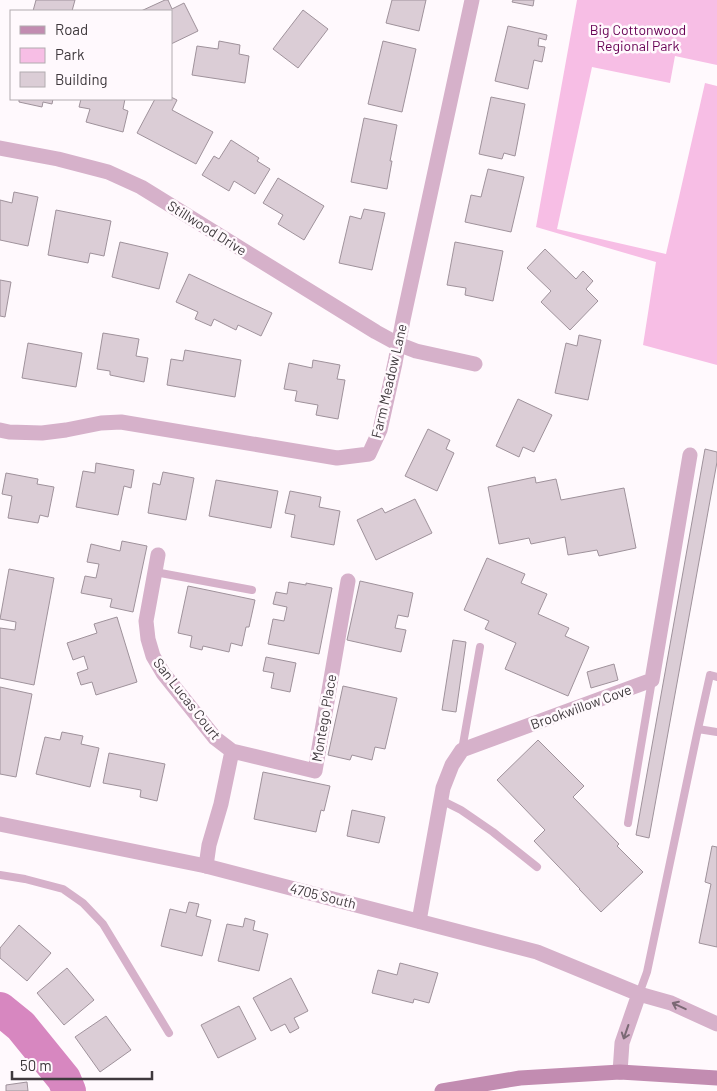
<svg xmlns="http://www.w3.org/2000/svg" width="717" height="1091" font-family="Barlow,sans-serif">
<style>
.green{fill:#f7bee5}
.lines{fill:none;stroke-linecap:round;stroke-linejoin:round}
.river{stroke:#d787c0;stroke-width:34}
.building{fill:#dbcdd6;stroke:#9f929b}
.service{stroke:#d6b1ca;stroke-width:8}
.minor{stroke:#d6b1ca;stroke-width:15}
.tertiary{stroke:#d6b1ca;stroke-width:15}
.secondary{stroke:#c28cb1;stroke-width:15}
.oneway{stroke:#7b6975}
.labels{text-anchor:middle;stroke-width:5;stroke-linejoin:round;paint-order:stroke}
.park-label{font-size:14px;fill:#670054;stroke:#fff9fd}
.street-label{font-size:14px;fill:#3f393d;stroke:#fff9fd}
</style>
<rect width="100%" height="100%" fill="#fff9fd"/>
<path class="green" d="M577,0h140v65l-42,-9 -5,27 -78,-16 -35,162 109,25 39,-171 12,3v279l-74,-20 13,-83 -120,-35z"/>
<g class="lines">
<path class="river" d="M0,1009l21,17 43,53 5,12"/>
</g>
<path class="building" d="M36,0h39l-3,11h-39z
M165,0h3l4,9 12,-6 14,28 -27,13v-33h-30z
M392,0h34l-7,31 -33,-8z
M513,0h21l-1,6 -21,-4z
M303,10l25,19 -30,39 -25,-19z
M508,26l39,9 -1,5 -7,-2 -1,8 7,1 -3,15 -8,-2 -6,29 -33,-8z
M219,41l21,4 -1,9 10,2 -4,27 -53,-8 5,-29 21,3z
M383,41l33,8 -14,63 -34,-8z
M171,97l6,3 -5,10 41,22 -17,32 -59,-31 18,-34h16z
M491,97l34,7 -10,52 -11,-3 -2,6 -23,-5z
M19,99h34l-1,5 -9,-2 -1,5 -23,-5z
M81,99h44l-2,10 5,2 -5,21 -37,-10 4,-13 -11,-2z
M364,118l33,7 -7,36h2l-5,28 -36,-7z
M231,140l28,18 -2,3 13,8 -15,25 -21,-13 -5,10 -27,-16 12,-19 5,3z
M488,169l36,8 -13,55 -46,-10 6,-27 10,2z
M278,178l46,28 -20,34 -26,-16 5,-9 -20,-12z
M14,192l24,5 -10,49 -28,-6v-40l12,3z
M364,209l21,4 -13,57 -33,-7 11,-47 11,3z
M56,210l55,11 -7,35 -14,-3 -2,10 -40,-8z
M120,242l48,11 -9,36 -47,-12z
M455,242l48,9 -10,50 -28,-6 1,-7 -19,-3z
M545,249l31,30 7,-8 10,10 -7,8 12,12 -28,29 -29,-28 10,-11 -24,-23z
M189,274l83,39 -11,23 -23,-11 -2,5 -22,-11 -3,7 -16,-7 3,-7 -22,-10z
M0,280l11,2 -6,35 -5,-1z
M103,333l36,6 -3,17 12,2 -4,24 -34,-7v-4l-13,-2z
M579,335l22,5 -13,60 -33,-7 11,-50 11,3z
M28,343l54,10 -6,34 -54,-9z
M185,350l56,10 -6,37 -68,-12 4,-26 12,2z
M313,360l27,5 -3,14 8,1 -7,39 -22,-4 2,-10 -23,-4 2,-10 -13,-2 5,-26 23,5z
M518,399l34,16 -18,37 -11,-5 -4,10 -23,-11z
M428,429l22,11 -4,9 8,4 -17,38 -32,-15z
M705,449l12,3v10l-68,376 -13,-3z
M96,463l38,7 -3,18 -7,-2 -6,29 -42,-8 7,-36 12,2z
M163,472l31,6 -8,42 -38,-7 5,-30 7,2z
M6,473l32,6 -1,5 17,3 -6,30 -8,-2 -2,8 -30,-5 4,-22 -10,-2z
M535,477l1,6 20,-4 5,21 63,-12 12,60 -37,8 -2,-6 -29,5 -3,-18 -34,7 -2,-6 -30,6 -11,-57z
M216,480l62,11 -7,37 -62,-12z
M290,491l31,6 -2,10 21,4 -6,34 -43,-8 4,-22 -10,-2z
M415,499l17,34 -56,27 -19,-40 25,-12 3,5z
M122,541l25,5 -14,66 -23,-5 2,-8 -31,-6 4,-17 11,2 3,-14 -12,-2 4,-18 29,7z
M487,558l38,16 -4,9 26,11 -9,20 31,14 -4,8 24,11 -21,49 -63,-27 11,-26 -31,-14 4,-8 -25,-11z
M9,569l45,9 -20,107 -34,-7v-50l15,2 1,-8 -16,-3z
M360,581l53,12 -5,24 -10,-2 -3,13 11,2 -5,22 -54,-12z
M289,582l17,3v-2l26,5 -13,66 -51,-10 5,-25 11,2 3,-14 -14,-3 3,-12 11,2z
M188,586l67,14 -6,27h-3l-4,19 -11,-3 -2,9 -26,-6 -1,4 -12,-3 2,-11 -14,-3z
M117,617l20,65 -41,13 -4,-13 -11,3 -4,-12 11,-4 -4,-13 -11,4 -6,-17 30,-10 -3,-9z
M453,640l13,2 -10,70 -14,-2z
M266,657l30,6 -6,29 -19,-4 3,-15 -11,-2z
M614,664l4,16 -27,8 -4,-16z
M343,686l54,12 -12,51 -10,-2 -3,13 -20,-5 -2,5 -22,-5z
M0,687l32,7 -16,83 -16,-3z
M62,732l21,4 -2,8 18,4 -9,39 -54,-13 9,-37 15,3z
M538,740l46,46 -11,11 46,47 -2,2 26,26 -42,40 -22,-23h1l-46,-48 11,-11 -48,-50z
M109,753l56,11 -8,37 -17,-4 1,-7 -38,-7z
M263,772l67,14 -6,25 -3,-1 -5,22 -62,-13z
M352,810l33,7 -6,26 -32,-7z
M712,846l5,1v100l-18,-4 12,-59 -6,-2z
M189,902l10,2 -3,12 15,4 -9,36 -41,-10 9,-37 16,4z
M245,918l10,3 -2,9 15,4 -9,37 -41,-10 9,-37 16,3z
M19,925l32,28 -24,28 -27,-23v-10z
M400,963l38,10 -9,30 -15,-4 -1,4 -41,-10 6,-23 19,5z
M67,968l27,32 -30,25 -27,-32z
M291,978l17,33 -14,7 5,10 -9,5 -5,-9 -14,7 -18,-33z
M239,1006l17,33 -38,19 -17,-33z
M106,1016l25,34 -31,22 -25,-35z
M27,1082l1,9h-22v-6z"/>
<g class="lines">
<path class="service" d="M155,572l97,18
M698,729l19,3
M462,750l18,-103
M441,800l20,10 32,22 44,35
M628,823l24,-143
M0,875l25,4 38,10 20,14 20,21 66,109
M639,994l8,-22 51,-243 12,-54 7,2"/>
<path class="minor" d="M0,148l58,11 50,13 33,15 235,145 22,12 18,7 59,13
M0,430l9,2 33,1 24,-3 35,-7 20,-1 216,36 32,-4 11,-24 15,-67 8,-43 69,-320
M158,555l-12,66 2,18 5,17 10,17 52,65 17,13 83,20 33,-190
M206,866l3,-21 12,-41 11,-53
M419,921l24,-133 9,-23 10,-15 190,-70 38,-225"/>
<path class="tertiary" d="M0,824l206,42 331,86 102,42 32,9 46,21
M620,1072l2,-29 17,-49"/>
<path class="secondary" d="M442,1091l78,-13 100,-6 97,6"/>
</g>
<defs><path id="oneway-shaft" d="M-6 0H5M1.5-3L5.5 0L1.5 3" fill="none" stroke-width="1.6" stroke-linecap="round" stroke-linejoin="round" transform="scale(1.25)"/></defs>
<g class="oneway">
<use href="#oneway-shaft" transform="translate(679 1006) rotate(-155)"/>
<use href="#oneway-shaft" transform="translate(626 1032) rotate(109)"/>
</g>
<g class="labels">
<g class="park-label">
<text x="638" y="35">Big Cottonwood<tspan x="638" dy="16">Regional Park</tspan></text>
</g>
<g class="street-label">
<text transform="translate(207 228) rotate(32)" y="5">Stillwood Drive</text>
<text transform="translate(389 381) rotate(-77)" y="5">Farm Meadow Lane</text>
<text transform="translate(187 699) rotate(52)" y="5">San Lucas Court</text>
<text transform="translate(581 707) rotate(-20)" y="5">Brookwillow Cove</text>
<text transform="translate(324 718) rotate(-80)" y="5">Montego Place</text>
<text transform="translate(323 896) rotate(14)" y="5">4705 South</text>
</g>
</g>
<rect x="10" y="10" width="162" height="90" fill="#fff9fd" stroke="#b2acb0"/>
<rect x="20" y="26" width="25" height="8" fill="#c28cb1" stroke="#b2acb0"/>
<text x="55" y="35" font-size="15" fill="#3f393d">Road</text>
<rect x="20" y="48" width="25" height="15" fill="#f7bee5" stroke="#b2acb0"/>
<text x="55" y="60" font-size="15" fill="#3f393d">Park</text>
<rect x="20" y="72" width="25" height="15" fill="#dbcdd6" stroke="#b2acb0"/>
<text x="55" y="85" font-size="15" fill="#3f393d">Building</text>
<path d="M12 1071v8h140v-8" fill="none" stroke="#3f393d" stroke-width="2.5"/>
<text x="20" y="1071" font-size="15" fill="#3f393d" stroke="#fff9fd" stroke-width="4" paint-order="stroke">50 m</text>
</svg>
